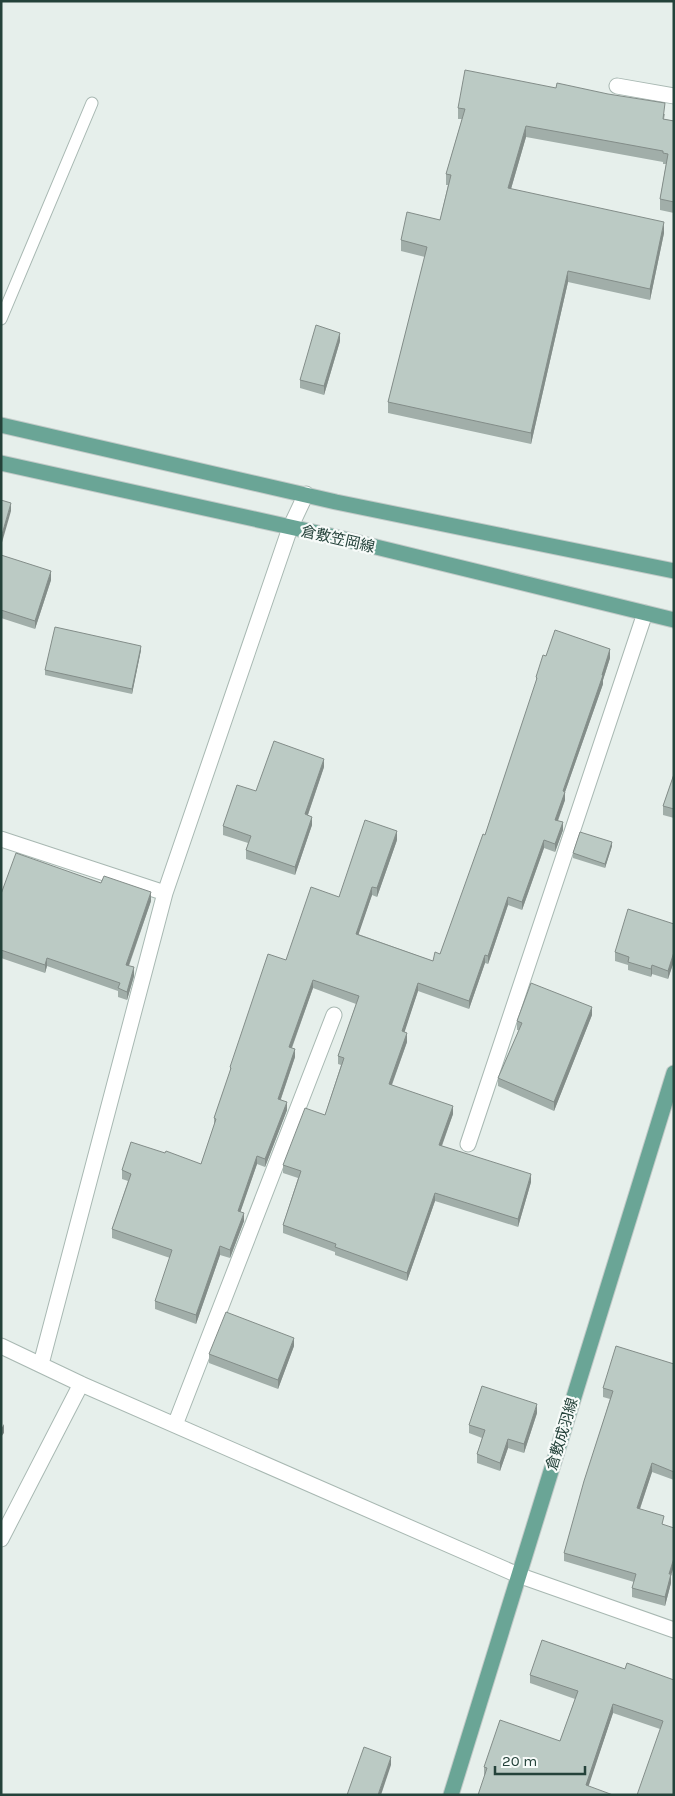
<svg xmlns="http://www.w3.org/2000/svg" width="675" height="1796" font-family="Karla,'Noto Sans JP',sans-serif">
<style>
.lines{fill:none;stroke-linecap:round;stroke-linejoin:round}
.lane-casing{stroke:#a8b8b2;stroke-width:13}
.street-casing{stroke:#a8b8b2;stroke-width:17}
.primary-casing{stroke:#c2cac8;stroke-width:17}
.lane{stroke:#fff;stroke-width:11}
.street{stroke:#fff;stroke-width:15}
.primary{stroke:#6aa596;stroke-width:15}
.wall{fill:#a1aea9}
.shaded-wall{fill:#838d89}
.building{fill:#bbcac4;stroke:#838d89}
.labels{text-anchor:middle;stroke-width:4.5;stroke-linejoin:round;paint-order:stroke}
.street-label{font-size:15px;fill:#24423a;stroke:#f7fbf9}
</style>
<rect width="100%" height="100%" fill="#e6efeb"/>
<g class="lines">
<defs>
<path id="lane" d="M1,319l91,-216"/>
<path id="street" d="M617,86l57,10
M1,839l164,54
M468,1144l177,-531
M1,1346l80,38 437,191 156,55
M41,1364l124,-471 125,-365 16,-34
M175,1425l159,-410
M1,1539l80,-155"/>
<path id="primary" d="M1,425l335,77 338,69
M1,463l330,73 343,84
M451,1795l223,-722"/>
</defs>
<use href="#lane" class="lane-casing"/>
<use href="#street" class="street-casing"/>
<use href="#primary" class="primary-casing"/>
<use href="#lane" class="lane"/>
<use href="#street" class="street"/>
<use href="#primary" class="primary"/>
</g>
<path class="wall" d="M458,108l207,6 -1,5 10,2v92l-14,-3v-11l6,-35h-3v-2l-137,-25 -15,52 153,44 -14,67 -82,-18 -37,162 -143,-31v-11l37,-145 -24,-6v-11l39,-20 8,-35h-2v-11l16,-55h-4z
M340,341l-16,54 -24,-7v-8z
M1,555l50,25 -16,49 -34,-11z
M141,650l-9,44 -87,-19v-5z
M546,656l64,2 -7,22v4l-38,108v8l-7,21 5,9 -8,22 -11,-4 -22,62 -14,-5 -20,59 -3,-1 -16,46 -51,-18 -14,41 3,10 -15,43 61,29 -11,32 89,36 -13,45 -83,-26 -28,80 -72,-26v-3l-52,-19v-8l15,-47 -15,-5v-8l42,-50 16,-50 -3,-1v-8l18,-52 -43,-16 -21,60 3,9 -14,42 6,11 -22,57 -8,-3 -17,48 4,9 -14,37 -10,-3 -24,69 -41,-15v-8l15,-43 -58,-20v-9l16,-48 -6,-2v-9l43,-17 36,11 13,-38v-8l16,-45v-6l56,-107 53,-63 58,-57 -20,57 -5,-2 -14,39 75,27 7,-7 45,-119 51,-152v-6z
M324,767l-16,48 4,10 -17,50 -49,-16v-9l2,-7 -25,-8v-9l33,-35z
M674,774v44l-11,-3v-9z
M612,846l-7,22 -32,-10v-5z
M1,894l150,7 -22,65 5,10 -7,24 -9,-3v-6l-71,-25 -2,7 -44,-15z
M674,924v37l-6,18 -16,-5 -1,3 -23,-7v-5l-13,-4v-9z
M592,1015l-38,96 -56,-25v-8l21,-48h-2v-9z
M294,1346l-16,43 -69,-26v-9z
M674,1364v116l-22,-8 -12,37 24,16 7,51v7l-6,23 -33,-9v-9l2,-6 -70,-21v-8l46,-154 -7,-2v-9z
M537,1413l-13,40 -16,-5 -8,23 -23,-8v-9l5,-16 -13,-5v-8z
M625,1669l49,11v115l-14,-66 -47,-16 -25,73 -104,-11v-8l76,-26 15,-42 -45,-16v-8z"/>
<path class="shaded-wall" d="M526,126v11l-18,62v-11z
M664,222v11l-14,67v-11z
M568,271v11l-37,162v-11z
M340,333v8l-16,54v-9z
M11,503v8l-10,35v-8z
M51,571v9l-16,49v-8z
M141,646v4l-9,44v-5z
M610,649v9l-7,22v4l-38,108v8l-10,28v-8l8,-29z
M324,759v8l-19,56v-9z
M312,817v8l-17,50v-8z
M563,822v8l-8,22v-8z
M397,831v9l-20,57v-9z
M544,840v8l-22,62v-8z
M612,842v4l-7,22v-4z
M372,887v8l-16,47v-8z
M151,892v9l-25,72v-8z
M508,897v8l-20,59v-8z
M674,952v9l-6,18v-8z
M485,955v8l-16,46v-8z
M47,958v8l-2,7v-8z
M652,965v9l-1,3v-8z
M134,967v9l-7,24v-8z
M313,980v8l-24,67v-8z
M418,983v8l-16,49v-9z
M592,1007v8l-38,96v-9z
M407,1033v9l-18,50v-8z
M295,1049v8l-17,50v-8z
M287,1102v8l-22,57v-8z
M453,1106v8l-14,39v-8z
M257,1156v8l-19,55v-8z
M531,1174v8l-13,45v-8z
M435,1193v8l-28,80v-8z
M244,1213v8l-14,37v-8z
M220,1246v9l-24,69v-9z
M294,1338v8l-16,43v-9z
M537,1404v9l-13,40v-9z
M4,1424v9l-3,4v-8z
M508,1439v9l-8,23v-8z
M652,1463v9l-15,45v-9z
M674,1558v8l-3,10v7l-6,23v-9l4,-23z
M613,1704v9l-27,81v-9z
M391,1757v8l-10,30h-3z"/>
<path class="building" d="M465,70l91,18 1,-5 51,11 57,9 -2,16 11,2v81l-14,-3 8,-45 -5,-1v-2l-137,-25 -18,62 156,34 -14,67 -82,-18 -37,162 -143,-31 39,-155 -26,-7 6,-28 33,8 11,-45 -5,-1 19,-65 -7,-1z
M316,325l24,8 -16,53 -24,-6z
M1,500l10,3 -10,35z
M1,555l50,16 -16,50 -34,-11z
M55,627l86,19 -9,43 -87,-19z
M555,630l55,19 -8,26h1l-40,116 2,1 -10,28 8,2 -8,22 -11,-4 -22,62 -14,-5 -20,59 -3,-1 -16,46 -51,-18 -16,48 5,2 -18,51 64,22 -14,39 92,29 -13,45 -83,-26 -28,80 -72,-26 1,-3 -53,-19 18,-54 -18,-6 22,-57 20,7 19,-57 -6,-2 21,-60 -46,-16 -24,67 6,2 -17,50 9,3 -22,57 -8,-3 -19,55 6,2 -14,37 -10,-4 -24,69 -41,-14 17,-51 -60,-21 19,-55 -9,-4 9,-28 34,11 1,-2 35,13 15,-45 -2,-1 17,-50 -1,-1 38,-113 18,6 25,-73 28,10 26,-77 32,11 -20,57 -5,-1 -16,47 77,27 2,-9 5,2 43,-120 2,1 52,-157 -1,-1 7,-22 3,1z
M274,741l50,18 -19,55 7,3 -17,50 -49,-17 5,-14 -28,-10 14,-41 19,6z
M674,774v35l-11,-3z
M580,832l32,10 -7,22 -32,-11z
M16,853l85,30 3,-7 47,16 -25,73 8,2 -7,25 -9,-4 2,-5 -73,-25 -2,7 -44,-15v-56z
M628,909l46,15v28l-6,19 -16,-6 -1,4 -23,-7 1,-5 -14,-5z
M531,983l61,24 -38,95 -56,-24 24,-55 -5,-2z
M226,1312l68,26 -16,42 -69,-26z
M616,1346l58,18v108l-22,-9 -15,45 27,8 -2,8 12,4v30l-5,16h2l-6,23 -33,-9 4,-14 -72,-21 20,-72 29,-90 -10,-3z
M482,1386l55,18 -13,40 -16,-5 -8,24 -23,-9 8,-24 -16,-5z
M542,1640l83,29 2,-6 47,17v115h-37l26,-74 -50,-17 -27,81 27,10h-135l9,-27 -3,-1 16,-47 60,21 18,-50 -48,-16z
M364,1747l27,10 -13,38h-31z"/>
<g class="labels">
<g class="street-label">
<text transform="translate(338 539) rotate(13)" y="5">倉敷笠岡線</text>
<text transform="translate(562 1434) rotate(-73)" y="5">倉敷成羽線</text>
</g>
</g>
<rect width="675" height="1796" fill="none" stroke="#24423a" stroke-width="5"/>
<path d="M495 1766v8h90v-8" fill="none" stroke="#24423a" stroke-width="2.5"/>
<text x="502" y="1766" font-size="15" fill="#24423a" stroke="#f7fbf9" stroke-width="4" paint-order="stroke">20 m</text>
</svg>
